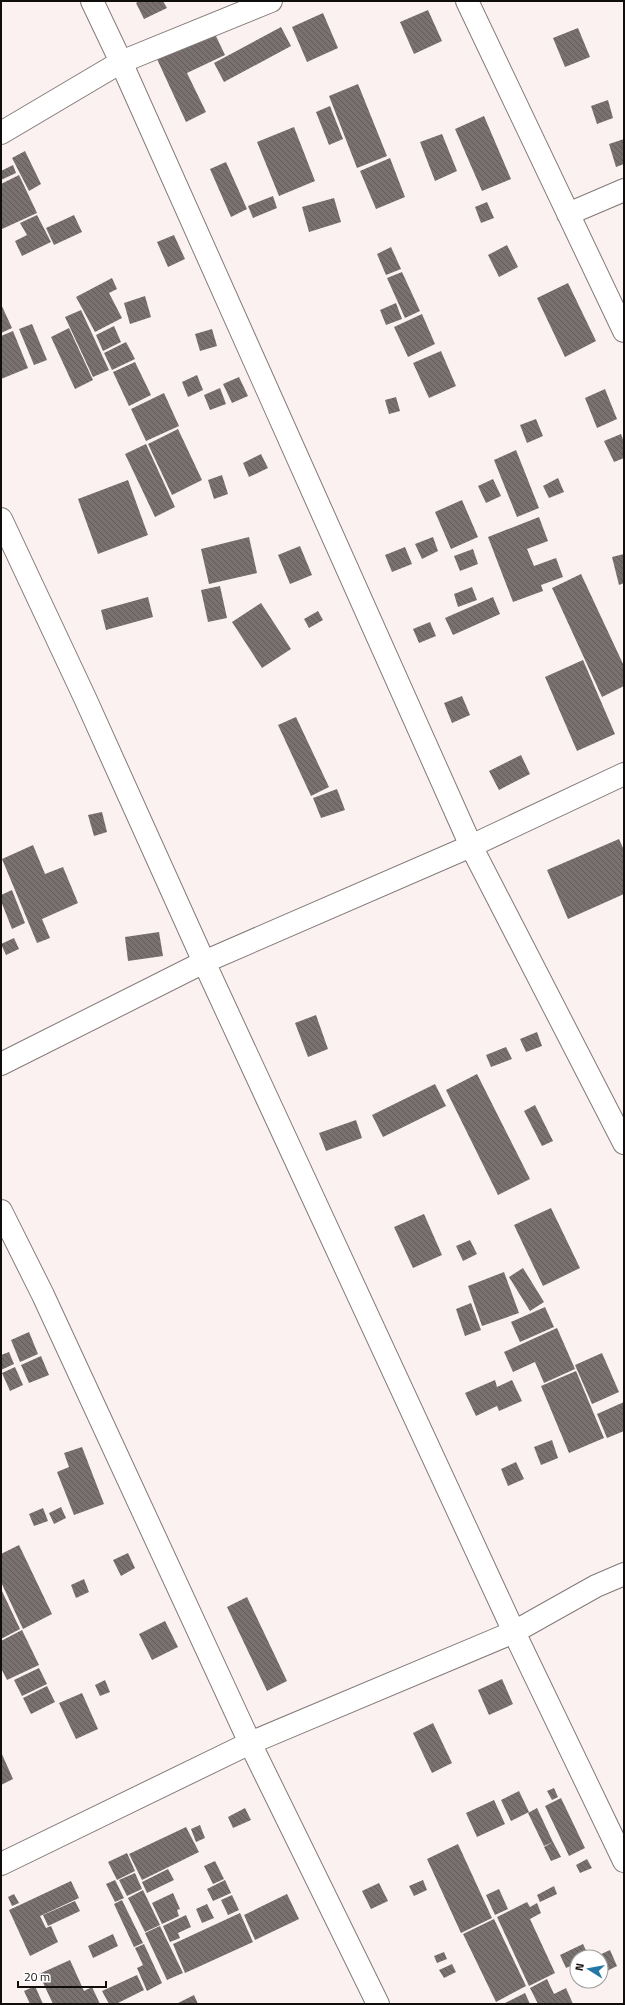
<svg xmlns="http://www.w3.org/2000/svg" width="625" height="2005" font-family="'Titillium Web',sans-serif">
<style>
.building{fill:url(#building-back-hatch)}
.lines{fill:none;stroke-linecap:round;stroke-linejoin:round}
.minor-casing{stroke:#837a79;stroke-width:24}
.minor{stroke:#fff;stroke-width:22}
</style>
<defs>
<pattern id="building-back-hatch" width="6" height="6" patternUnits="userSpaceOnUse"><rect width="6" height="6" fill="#797170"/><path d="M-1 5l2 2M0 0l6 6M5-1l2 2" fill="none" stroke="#625b5a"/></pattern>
</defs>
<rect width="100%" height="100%" fill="#fbf1f0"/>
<path class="building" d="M139,1h24l4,7 -23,11 -8,-16z
M428,10l14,31 -28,13 -14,-32z
M323,13l15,35 -31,14 -15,-35z
M281,27l10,19 -67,36 -10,-19z
M578,28l12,29 -25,10 -12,-29z
M214,32l11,23 -38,18 19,39 -20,10 -29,-63z
M358,84l29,72 -30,12 -28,-72z
M608,100l5,18 -16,6 -6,-18z
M330,106l13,33 -14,6 -13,-33z
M484,116l27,63 -29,12 -27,-62z
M294,127l21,54 -36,15 -22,-54z
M442,134l15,37 -22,10 -15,-39z
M624,139v25l-8,3 -7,-23z
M25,151l16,33 -12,7 -17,-33z
M390,158l15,39 -29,12 -16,-38z
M226,162l21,47 -16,8 -21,-48z
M13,165l3,8 -15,7v-9z
M19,175l18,38 -35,16 -1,-45z
M273,196l4,12 -24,10 -5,-12z
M334,198l7,24 -32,10 -7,-25z
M487,202l7,16 -13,5 -6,-16z
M37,215l14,27 -29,14 -7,-15 12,-6 -7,-12z
M74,215l8,17 -28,13 -8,-17z
M174,235l11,24 -17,8 -11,-25z
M507,245l11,22 -19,10 -11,-22z
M391,247l10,22 -15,6 -9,-21z
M402,272l18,39 -15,7 -18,-40z
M112,278l5,11 -8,4 13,25 -27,14 -19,-35z
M568,283l28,58 -31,16 -28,-59z
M145,296l6,21 -21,7 -6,-21z
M396,303l6,16 -16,6 -6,-15z
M1,304l11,24 -11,5z
M81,310l28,60 -16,7 -28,-60z
M422,314l13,30 -27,13 -14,-30z
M32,324l15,36 -13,5 -15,-36z
M114,326l7,16 -18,9 -7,-16z
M69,328l24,52 -18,9 -24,-52z
M212,329l5,17 -17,5 -5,-17z
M13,331l15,37 -27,11v-43z
M126,342l9,17 -23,11 -8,-17z
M441,351l15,35 -27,12 -16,-35z
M135,362l16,33 -22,11 -16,-34z
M197,375l6,15 -15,7 -6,-15z
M239,377l9,19 -16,7 -9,-19z
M220,388l6,16 -16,6 -6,-15z
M605,389l12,30 -20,9 -12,-30z
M164,393l15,33 -33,15 -15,-32z
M396,397l4,14 -11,3 -4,-14z
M536,419l7,17 -16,7 -7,-18z
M178,429l24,51 -30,15 -24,-51z
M621,434l3,8v16l-10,4 -10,-21z
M146,444l29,63 -20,10 -30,-63z
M516,450l23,58 -22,9 -23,-57z
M261,454l7,14 -19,9 -6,-14z
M222,475l6,19 -14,5 -6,-19z
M558,478l6,14 -15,6 -6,-12z
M493,479l8,17 -15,7 -8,-17z
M128,480l20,55 -50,19 -20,-55z
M462,500l16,37 -27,12 -16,-37z
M539,517l9,24 -21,8 7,17 22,-8 7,19 -22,8 2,6 -30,11 -25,-65z
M249,537l8,36 -48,11 -8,-35z
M433,537l5,14 -16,8 -7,-15z
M300,546l12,29 -22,9 -12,-29z
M405,547l7,17 -20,8 -7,-17z
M473,549l5,15 -18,7 -6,-15z
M624,554v29l-5,2 -7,-28z
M581,574l43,92v20l-22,11 -50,-109z
M220,586l7,32 -19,4 -7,-32z
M472,587l5,13 -19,7 -4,-13z
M148,597l5,20 -47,13 -5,-20z
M493,597l7,17 -47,21 -8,-17z
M261,603l30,46 -29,19 -30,-46z
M318,611l5,9 -14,8 -5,-9z
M430,622l6,14 -17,7 -6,-14z
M583,660l32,74 -38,17 -32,-74z
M462,696l8,19 -18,8 -8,-20z
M296,717l33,70 -18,9 -33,-71z
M521,755l9,19 -31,16 -10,-19z
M337,789l8,21 -24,8 -8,-20z
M102,812l5,20 -13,4 -6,-21z
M619,839l5,11v44l-56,25 -21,-49z
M33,845l12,29 18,-7 15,36 -36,16 8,19 -13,5 -35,-84z
M12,890l13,33 -13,6 -11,-28v-6z
M159,932l4,24 -35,5 -3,-24z
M14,938l5,11 -13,6 -5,-11z
M316,1015l12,34 -20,8 -13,-34z
M537,1032l5,14 -16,6 -6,-13z
M506,1047l6,12 -21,8 -5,-12z
M477,1074l53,105 -32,16 -52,-105z
M435,1084l11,22 -63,31 -11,-22z
M535,1105l18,36 -11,5 -18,-35z
M356,1120l6,18 -36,13 -7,-18z
M551,1208l29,60 -37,18 -29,-61z
M424,1214l18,41 -29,13 -19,-41z
M470,1240l7,14 -14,7 -7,-15z
M523,1268l21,34 -14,9 -21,-34z
M504,1272l15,41 -37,13 -14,-40z
M471,1303l10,27 -16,6 -9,-27z
M545,1307l9,20 -34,15 -9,-20z
M557,1328l18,41 -31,14 -9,-21 -22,10 -9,-20z
M29,1332l9,22 -18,8 -9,-22z
M9,1352l5,12 -13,6v-15z
M602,1353l17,39 -27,12 -17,-39z
M41,1356l8,19 -20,8 -8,-18z
M15,1367l8,18 -13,6 -8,-18z
M576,1371l28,67 -35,15 -28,-67z
M495,1380l2,7 15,-7 10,21 -23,10 -2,-5 -21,10 -11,-23z
M624,1402v29l-17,7 -10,-24z
M552,1440l6,18 -17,7 -7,-18z
M82,1447l22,57 -30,11 -17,-43 12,-5 -5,-14z
M516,1462l8,17 -16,7 -7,-17z
M61,1507l5,11 -12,6 -5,-11z
M43,1508l5,13 -14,5 -5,-12z
M19,1545l33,69 -29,15 -22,-47v-28z
M128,1553l7,15 -14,8 -8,-16z
M84,1579l5,13 -13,6 -5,-13z
M1,1589l19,40 -19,10z
M247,1597l40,84 -20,10 -40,-84z
M165,1621l13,26 -26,13 -13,-26z
M22,1630l17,35 -32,15 -6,-12v-27z
M39,1668l8,16 -25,12 -8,-16z
M502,1679l11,25 -24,11 -11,-25z
M105,1680l5,12 -10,4 -5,-11z
M47,1686l8,16 -24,12 -8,-16z
M82,1693l16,36 -22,10 -17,-36z
M433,1723l19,40 -20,10 -19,-40z
M1,1752l12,27 -12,6z
M554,1788l4,9 -6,3 -5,-9z
M519,1791l10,21 -18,9 -10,-21z
M561,1798l24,50 -16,8 -24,-50z
M494,1800l11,24 -28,13 -11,-24z
M245,1808l6,12 -18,8 -5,-11z
M537,1808l16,34 -9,4 -16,-33z
M200,1825l5,13 -9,4 -5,-13z
M186,1827l13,25 -57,28 -13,-26z
M553,1842l8,15 -10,4 -7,-14z
M458,1844l34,74 -31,15 -34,-74z
M127,1853l8,18 -18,9 -9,-18z
M587,1859l5,9 -12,5 -4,-8z
M215,1861l9,18 -11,5 -9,-18z
M168,1869l6,11 -27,13 -5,-11z
M135,1873l7,16 -15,7 -8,-16z
M115,1880l9,18 -9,4 -9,-18z
M225,1880l6,13 -18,8 -6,-12z
M423,1880l4,10 -13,6 -5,-10z
M71,1881l8,17 -39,18 6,12 5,-2 7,16 -28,14 -21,-46z
M379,1883l9,18 -17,8 -9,-18z
M554,1886l3,8 -17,8 -3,-7z
M499,1889l9,20 -13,6 -9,-20z
M143,1890l17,35 -15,7 -17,-34z
M173,1893l7,16 -3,1 2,6 -17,8 -10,-21z
M14,1894l5,9 -7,3 -4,-9z
M287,1894l12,25 -44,21 -11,-25z
M232,1895l7,15 -11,5 -7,-15z
M122,1900l21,43 -9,4 -20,-43z
M75,1901l5,10 -32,15 -5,-11z
M527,1902l3,5 7,-4 4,10 -11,6 25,54 -26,13 -32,-69z
M207,1904l7,14 -12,5 -6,-14z
M240,1913l13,29 -68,31 -12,-29z
M186,1915l5,12 -13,6 2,5 -10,4 -7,-16z
M494,1919l32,67 -30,16 -33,-68z
M160,1926l23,47 -16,7 -22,-47z
M113,1934l5,12 -25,12 -5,-12z
M144,1944l18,39 -15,8 -10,-23 6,-3 -8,-17z
M583,1944l6,13h-12v6l-11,5 -6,-13z
M610,1950l7,16 -16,8v-17h-6z
M444,1952l3,7 -10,4 -3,-7z
M70,1960l14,31 8,-4 8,17h-47l-14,-30z
M452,1964l4,8 -12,6 -5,-8z
M137,1975l7,15 -28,14h-7l-7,-13z
M547,1979l7,15 12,-6 7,16h-35l-8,-16z
M35,1986l8,18h-13l-6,-13z
M525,1993l5,11h-27z
M194,1995l4,9h-22z"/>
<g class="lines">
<defs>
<path id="minor" d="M92,1l29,61 350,784 153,297
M467,1l157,330
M1,133l120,-71 150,-61
M568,214l56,-24
M1,519l84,179 119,264 310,670 110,229
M1,1064l203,-102 267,-116 153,-72
M1,1211l42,84 207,448 128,261
M1,1864l249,-121 264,-111 82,-46 28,-12"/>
</defs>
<use href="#minor" class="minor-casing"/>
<use href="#minor" class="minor"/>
</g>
<rect width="625" height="2005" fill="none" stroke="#100d0d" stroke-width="4"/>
<g transform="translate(589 1969) rotate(281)"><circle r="19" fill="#ffffff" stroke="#9f9e9e"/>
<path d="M0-3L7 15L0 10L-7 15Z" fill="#2377a7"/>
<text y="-6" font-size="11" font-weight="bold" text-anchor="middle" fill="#100d0d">N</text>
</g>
<path d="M18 1981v6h88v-6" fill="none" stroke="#100d0d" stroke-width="2"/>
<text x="24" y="1981" font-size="12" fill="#100d0d" stroke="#ffffff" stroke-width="3" paint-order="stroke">20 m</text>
</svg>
